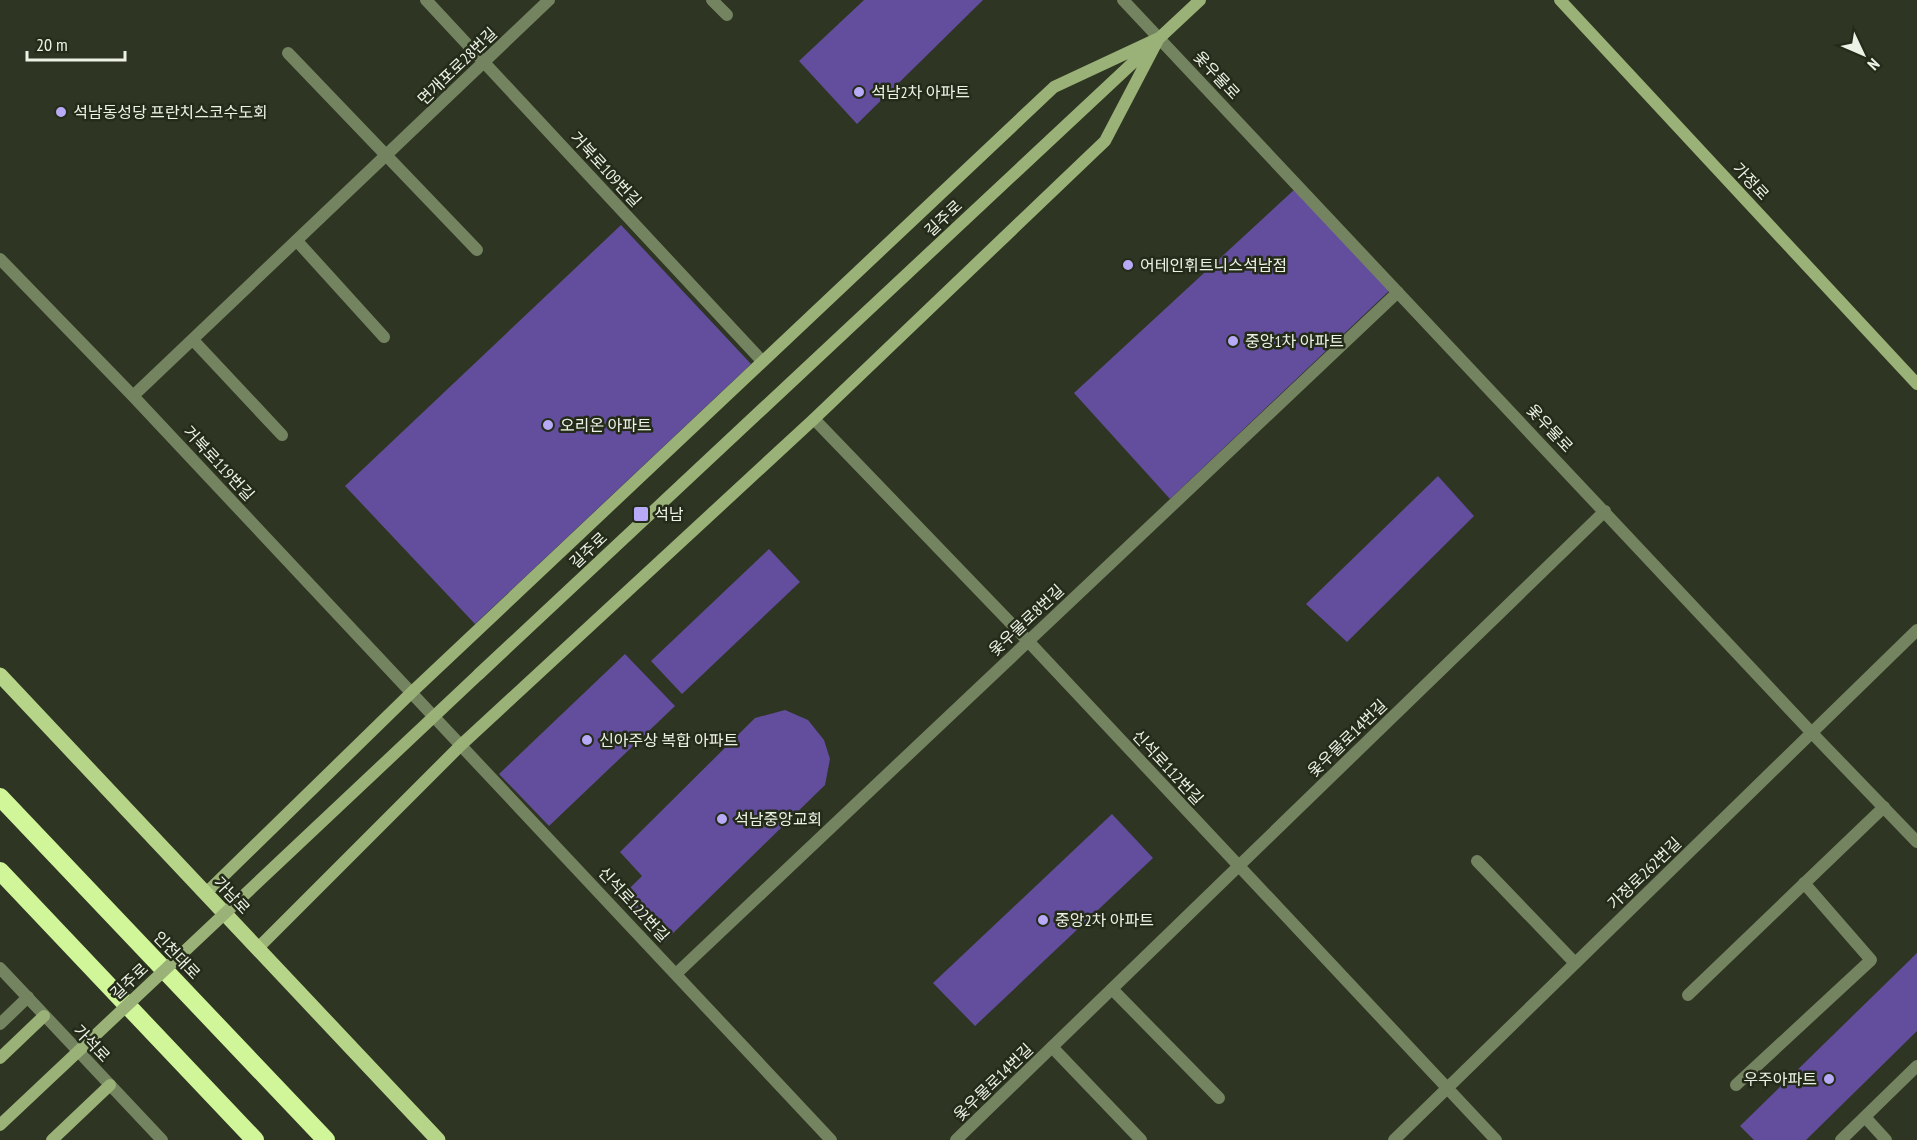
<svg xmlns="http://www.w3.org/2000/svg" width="1917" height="1140" font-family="'PT Sans Narrow','Noto Sans KR',sans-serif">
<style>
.building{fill:#624e9d}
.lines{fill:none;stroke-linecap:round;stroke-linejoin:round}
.lane{stroke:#758460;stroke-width:12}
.street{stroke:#758460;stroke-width:12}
.secondary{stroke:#9ab177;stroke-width:12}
.primary{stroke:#b7d589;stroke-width:15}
.highway{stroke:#d1f599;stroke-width:18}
.secondary-bridge{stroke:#9ab177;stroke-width:12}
.poi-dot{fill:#b9aaf7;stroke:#242b19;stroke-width:2}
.labels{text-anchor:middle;stroke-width:5;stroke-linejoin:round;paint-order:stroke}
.street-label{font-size:16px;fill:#edf2e6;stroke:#242b19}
.poi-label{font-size:16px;fill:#edf2e6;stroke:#242b19;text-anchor:start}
</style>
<rect width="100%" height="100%" fill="#2e3522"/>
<path class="building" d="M864,0h119l-126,124 -58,-63z
M1295,189l95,101 -220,209 -96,-106z
M621,225l130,139 -276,260 -130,-138z
M1438,476l36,40 -127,126 -41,-38z
M769,549l31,33 -118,112 -31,-33z
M625,654l50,52 -126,120 -50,-52z
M785,710l23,10 16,20 6,19 -5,26 -161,157 -43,-45 21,-21 -22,-24 135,-134z
M1112,814l41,44 -178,168 -42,-43z
M1917,953v78l-111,109h-52l-14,-14z"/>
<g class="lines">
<path class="lane" d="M1477,861l98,102
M1112,989l107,109
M1688,995l196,-188
M1052,1047l89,93
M1736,1085l135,-125 -67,-77
M1865,1117l21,23"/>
<path class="street" d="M426,0l336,361
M712,0l15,15
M1123,0l688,732 106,110
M288,53l189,197
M297,241l87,96
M0,259l133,137 698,744
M193,340l89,95
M133,396l416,-396
M814,419l214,222 468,499
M0,968l162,172
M677,973l721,-681
M0,1024l28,-27
M956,1140l649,-629
M1394,1140l523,-510
M1841,1140l76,-74"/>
<path class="secondary" d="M1560,0l357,384
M479,674l721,-674
M206,893l206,-201 642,-605 105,-49 -54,103 -291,278 -353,326 -203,203
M0,1058l44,-42
M52,1140l58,-55"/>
<path class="primary" d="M0,675l438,465"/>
<path class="highway" d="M0,797l326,343
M0,871l255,269"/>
<path class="secondary-bridge" d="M0,1125l479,-451"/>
</g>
<g class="poi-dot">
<circle cx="859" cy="92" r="6"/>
<circle cx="61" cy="112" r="6"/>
<circle cx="1128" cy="265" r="6"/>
<circle cx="1233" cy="341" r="6"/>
<circle cx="548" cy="425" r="6"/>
<rect x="633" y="506" width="16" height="16" rx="3"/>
<circle cx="587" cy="740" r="6"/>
<circle cx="722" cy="819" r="6"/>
<circle cx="1043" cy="920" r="6"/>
<circle cx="1829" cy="1079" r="6"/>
</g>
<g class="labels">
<g class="street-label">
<text transform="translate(457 66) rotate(-44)" y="6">면개포로28번길</text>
<text transform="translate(1217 75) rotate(47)" y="6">옻우물로</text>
<text transform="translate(606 169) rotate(47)" y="6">거북로109번길</text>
<text transform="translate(1751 181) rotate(47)" y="6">가정로</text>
<text transform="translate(943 218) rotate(-43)" y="6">길주로</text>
<text transform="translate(1550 428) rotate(47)" y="6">옻우물로</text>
<text transform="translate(219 463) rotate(47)" y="6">거북로119번길</text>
<text transform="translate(588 550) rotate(-43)" y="6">길주로</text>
<text transform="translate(1026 620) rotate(-43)" y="6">옻우물로8번길</text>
<text transform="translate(1347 738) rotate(-44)" y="6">옻우물로14번길</text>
<text transform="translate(1168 767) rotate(47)" y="6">신석로112번길</text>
<text transform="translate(1644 873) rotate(-44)" y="6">가정로262번길</text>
<text transform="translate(232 895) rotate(47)" y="6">가남로</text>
<text transform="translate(634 904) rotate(47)" y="6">신석로122번길</text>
<text transform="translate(177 955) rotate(46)" y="6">인천대로</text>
<text transform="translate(129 981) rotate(-43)" y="6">길주로</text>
<text transform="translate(92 1043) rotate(46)" y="6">가석로</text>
<text transform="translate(993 1082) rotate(-44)" y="6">옻우물로14번길</text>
</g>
<g class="poi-label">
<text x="871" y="98">석남2차 아파트</text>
<text x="73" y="118">석남동성당 프란치스코수도회</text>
<text x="1140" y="271">어테인휘트니스석남점</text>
<text x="1245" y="347">중앙1차 아파트</text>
<text x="560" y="431">오리온 아파트</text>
<text x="654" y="520">석남</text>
<text x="599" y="746">신아주상 복합 아파트</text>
<text x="734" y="825">석남중앙교회</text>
<text x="1055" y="926">중앙2차 아파트</text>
<text x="1817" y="1085" text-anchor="end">우주아파트</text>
</g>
</g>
<g transform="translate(1863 54) rotate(134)" stroke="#242b19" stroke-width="4.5" paint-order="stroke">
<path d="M0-4.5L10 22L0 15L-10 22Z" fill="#edf2e6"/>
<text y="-9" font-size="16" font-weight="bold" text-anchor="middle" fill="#edf2e6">N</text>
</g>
<path d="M27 51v9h98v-9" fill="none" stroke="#edf2e6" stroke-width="3"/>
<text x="36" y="51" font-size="18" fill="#edf2e6" stroke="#242b19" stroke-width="4.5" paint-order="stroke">20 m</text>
</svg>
